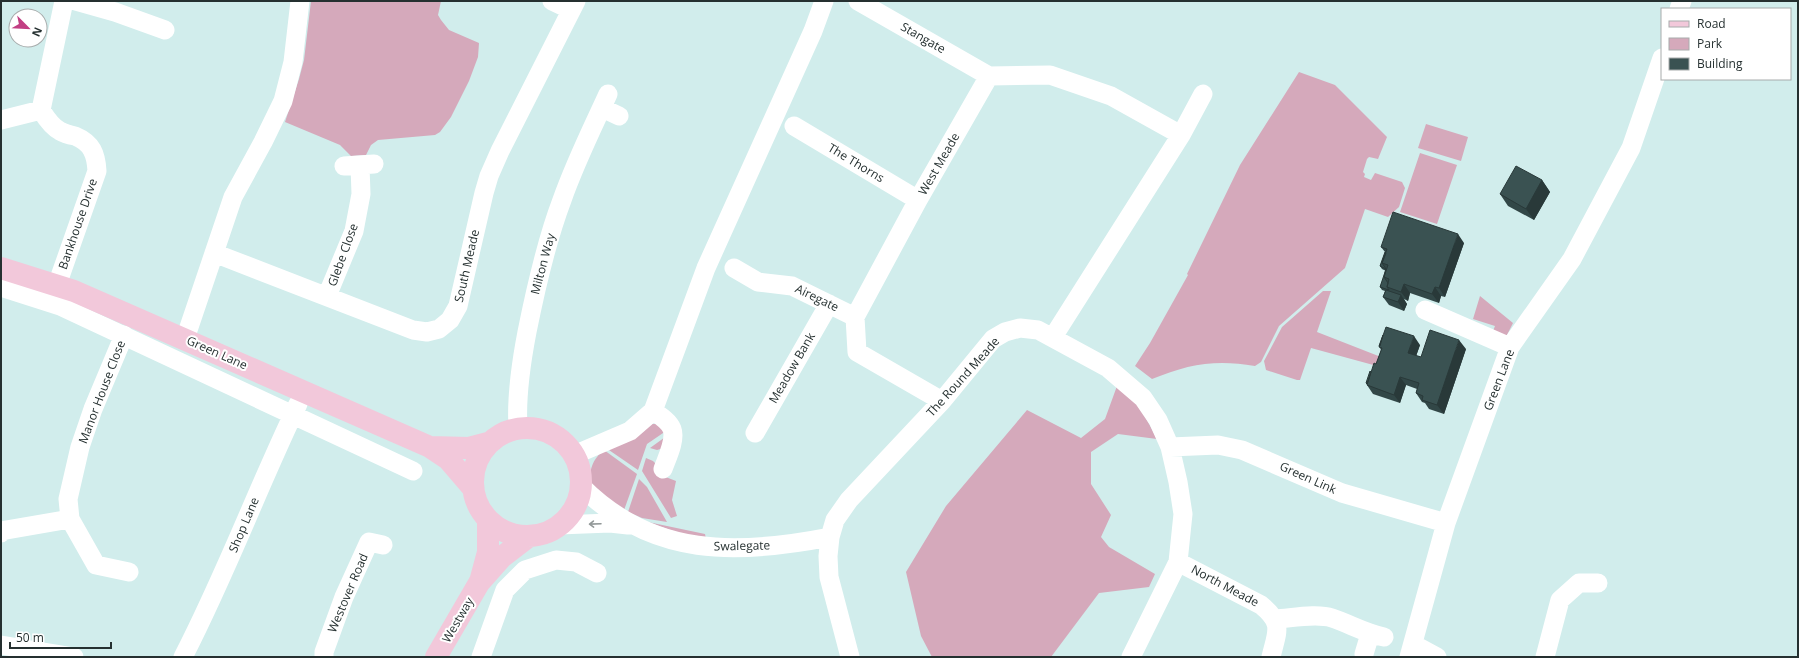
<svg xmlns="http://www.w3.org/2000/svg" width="1799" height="658" font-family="'Open Sans',sans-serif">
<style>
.green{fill:#d5a9bb}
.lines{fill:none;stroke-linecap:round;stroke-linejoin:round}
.minor{stroke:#fff;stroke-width:19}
.major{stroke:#f2c8da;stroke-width:22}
.wall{fill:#324747}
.shaded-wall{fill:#293939}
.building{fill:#3a5252;stroke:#293939}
.oneway{stroke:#929898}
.labels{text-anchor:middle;stroke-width:4;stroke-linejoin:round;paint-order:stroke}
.street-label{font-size:12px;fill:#253030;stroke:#fff}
</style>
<rect width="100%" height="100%" fill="#d1edec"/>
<path class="green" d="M311,1h130l-3,14 3,5 8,10 30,13 -1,14 -9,24 -18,36 -11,15 -5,3 -57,5 -7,5 -5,10 -15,1 -11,-11 -55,-23 14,-43 5,-19z
M1299,72l36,13 52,52 -9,22 -9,-2 -2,2 -4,13 2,2 -1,3 7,3 4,-7 27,9 3,6 -6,19 -11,10 -23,-8 -20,59 -66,58 -18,36 -6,4c-39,-7 -67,-2 -103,13l-17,-13 15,-23 38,-68 -1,-1 53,-109z
M1426,124l42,13 -7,24 -43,-13z
M1420,153l37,12 -20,59 -37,-12z
M1323,291h8l-14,41 64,25 -4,9 -66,-18 -11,32h-3l-31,-10 -2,-9 18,-34z
M1480,296l33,27 -9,18 -13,-5 4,-10 -22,-7z
M1117,386l23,21 17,32 -39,-5 -27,18v32l20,31 -10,22 8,10 46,27 -6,13 -50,6 -48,64h-119l-11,-21 -15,-64 40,-66 81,-96 54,28 24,-19z
M652,424h6l8,7 -19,13 -9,26 -32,-22z
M668,435l-4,13 -7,2 -7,-2z
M604,450l33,24 -14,39c-7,-6 -25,-16 -29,-24 -8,-14 -2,-30 10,-39z
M646,458l7,3 4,4 1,9 18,7 -4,19 5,16 -6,2 -29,-47z
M639,479l8,8 20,35 -25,-4 -14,-6z
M648,522l57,12 1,5 -14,-1z"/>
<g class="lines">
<path class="minor" d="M76,1l39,11 50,18
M552,1l19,9
M858,1l131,75
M1679,9l3,-8
M989,76l61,-1 61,21 70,39
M602,108l17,8
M1,120l40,-10
M794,126l124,74
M344,166l30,-2
M214,253l199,77 14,2 12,-3 11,-9 8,-14 26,-113 5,-17 11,-25 76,-150
M734,268l24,14 34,4 63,31
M57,285l40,-114c-1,-17 -5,-28 -22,-35 -5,-1 -10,-2 -15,-5 -8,-4 -14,-13 -19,-21l23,-109
M1,287l59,19 353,165
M327,296l27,-65 7,-37 -1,-28
M1425,310l85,37
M124,335l-31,74 -13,38 -12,52 2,20 26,46 33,7
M1053,337l128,-202 22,-41
M185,339l48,-142 30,-55 20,-41 10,-39 7,-61
M942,401l-85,-49 -2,-35 63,-117 71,-124
M653,411c6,4 16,10 19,18 4,11 -5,29 -9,40
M518,428c-2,-32 3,-65 9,-96 9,-45 19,-90 35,-132 13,-37 30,-71 46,-106
M755,433l74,-129
M1170,447l48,-2 24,5 100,43 104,30
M574,455l56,-24 23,-20 53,-143 107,-237 11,-30
M581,486c71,72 157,69 249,51
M559,525l51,-2 18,2
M1,533v-2l69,-12
M1178,562l83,43c23,19 16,26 10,52
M1276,619c16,-1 41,-6 56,-1 18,6 33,15 52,19
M1413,644l24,13
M1,645l73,12
M1364,654l6,-20
M183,657c43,-83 75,-170 115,-253
M324,657v-5l20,-55 25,-55 14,3
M481,657l24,-67 20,-20 31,-10 20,2 21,11
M850,657l-21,-80 -1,-21 2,-19 5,-17 14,-20 93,-99 51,-62 12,-7 15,-4 18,2 70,38 35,30 15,22 12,27 8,35 5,32 -5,48 -47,95
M1409,657l37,-134 64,-176 62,-88 59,-111 31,-90
M1545,657l15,-57 19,-17h19"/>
<path class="major" d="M1,268l73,23 356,156 18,12 24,28
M473 482a54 54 0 1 1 108 0a54 54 0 1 1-108 0Z
M430,447l39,1 19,-5
M481,578l7,-26v-32
M436,657l43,-74 23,-26 26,-20"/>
</g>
<path class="wall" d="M1542,180l8,12 -16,28 -26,-14 -8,-12z
M1464,243l-19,54 -4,-1 -2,7 -29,-10 -2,8 -4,-2 3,5 -3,7 -15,-6 -6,-8 2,-6 -3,-1 -2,-3 6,-16 -4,-2 -2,-3 5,-14 -4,-5z
M1420,345l-4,11 5,1 45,-8 -22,65 -15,-5 -4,-6 -3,-1 -6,-9 1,-4 -11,-4 -6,18 -27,-9 -6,-9v-1l-1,-1 5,-11 5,-8 5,-14 -2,-4z"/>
<path class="shaded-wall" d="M1542,180l8,12 -16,28 -8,-11z
M1458,234l6,9 -19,54 -6,-9z
M1404,284l6,9 -2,8 -7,-9z
M1435,287l6,9 -2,7 -7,-9z
M1401,295l6,9 -3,7 -6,-9z
M1414,336l6,9 -6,17 -6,-9z
M1459,340l7,9 -22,65 -7,-9z
M1400,377l6,8 -6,18 -6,-8z"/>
<path class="building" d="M1516,166l26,14 -16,29 -26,-15z
M1393,212l65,22 -19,54 -4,-1 -3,7 -28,-10 -3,8 -14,-5 2,-8 -5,-2 4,-12 -6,-2 5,-14 -6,-2z
M1385,252l1,1 -4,10 4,6 -6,-3z
M1386,269l-2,8 4,6 -1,4 2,3 -9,-3z
M1386,290l15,5 -3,7 -15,-5z
M1386,327l28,9 -6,17 13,4 9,-27 29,10 -22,65 -15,-5 1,-4 -7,-3 3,-10 -19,-6 -6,18 -27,-10 7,-22 2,1 6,-16 -3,-1z
M1383,335l-3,11h-1z
M1370,371l1,1 -4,12 -1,-1z"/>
<defs><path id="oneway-shaft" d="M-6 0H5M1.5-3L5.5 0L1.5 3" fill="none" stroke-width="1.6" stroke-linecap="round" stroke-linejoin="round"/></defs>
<use class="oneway" href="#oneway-shaft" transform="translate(595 524) rotate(178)"/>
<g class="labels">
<g class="street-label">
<text transform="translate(923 38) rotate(30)" y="4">Stangate</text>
<text transform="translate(856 163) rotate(31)" y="4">The Thorns</text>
<text transform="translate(939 164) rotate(-60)" y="4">West Meade</text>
<text transform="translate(78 224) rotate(-71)" y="4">Bankhouse Drive</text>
<text transform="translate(343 255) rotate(-70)" y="4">Glebe Close</text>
<text transform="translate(543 264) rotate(-75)" y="4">Milton Way</text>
<text transform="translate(467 266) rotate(-77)" y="4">South Meade</text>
<text transform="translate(817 298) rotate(26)" y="4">Airegate</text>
<text transform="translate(217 353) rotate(24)" y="4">Green Lane</text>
<text transform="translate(792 368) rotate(-60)" y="4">Meadow Bank</text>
<text transform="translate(963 377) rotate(-48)" y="4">The Round Meade</text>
<text transform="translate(1499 380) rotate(-69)" y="4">Green Lane</text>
<text transform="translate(102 392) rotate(-69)" y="4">Manor House Close</text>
<text transform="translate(1308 478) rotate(24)" y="4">Green Link</text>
<text transform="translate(244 525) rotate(-67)" y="4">Shop Lane</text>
<text transform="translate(742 546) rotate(-1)" y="4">Swalegate</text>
<text transform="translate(1225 586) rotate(28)" y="4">North Meade</text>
<text transform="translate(348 593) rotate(-67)" y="4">Westover Road</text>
<text transform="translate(458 620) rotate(-60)" y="4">Westway</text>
</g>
</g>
<rect width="1799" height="658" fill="none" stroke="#253030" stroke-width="4"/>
<rect x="1661" y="8" width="130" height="72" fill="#ffffff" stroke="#a8acac"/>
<rect x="1669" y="21" width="20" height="6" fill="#f2c8da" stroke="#a8acac"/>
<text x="1697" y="28" font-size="12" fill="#253030">Road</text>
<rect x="1669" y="38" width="20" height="12" fill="#d5a9bb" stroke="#a8acac"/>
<text x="1697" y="48" font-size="12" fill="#253030">Park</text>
<rect x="1669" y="58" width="20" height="12" fill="#3a5252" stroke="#a8acac"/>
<text x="1697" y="68" font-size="12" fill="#253030">Building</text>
<g transform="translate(28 28) rotate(114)"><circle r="19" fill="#ffffff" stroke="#a8acac"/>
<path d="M0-3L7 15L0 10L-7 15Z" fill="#c23e83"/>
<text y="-6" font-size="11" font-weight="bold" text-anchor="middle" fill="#253030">N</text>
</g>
<path d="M10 642v6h101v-6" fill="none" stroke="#253030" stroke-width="2"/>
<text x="16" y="642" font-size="12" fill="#253030" stroke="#ffffff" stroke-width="3" paint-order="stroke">50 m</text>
</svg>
